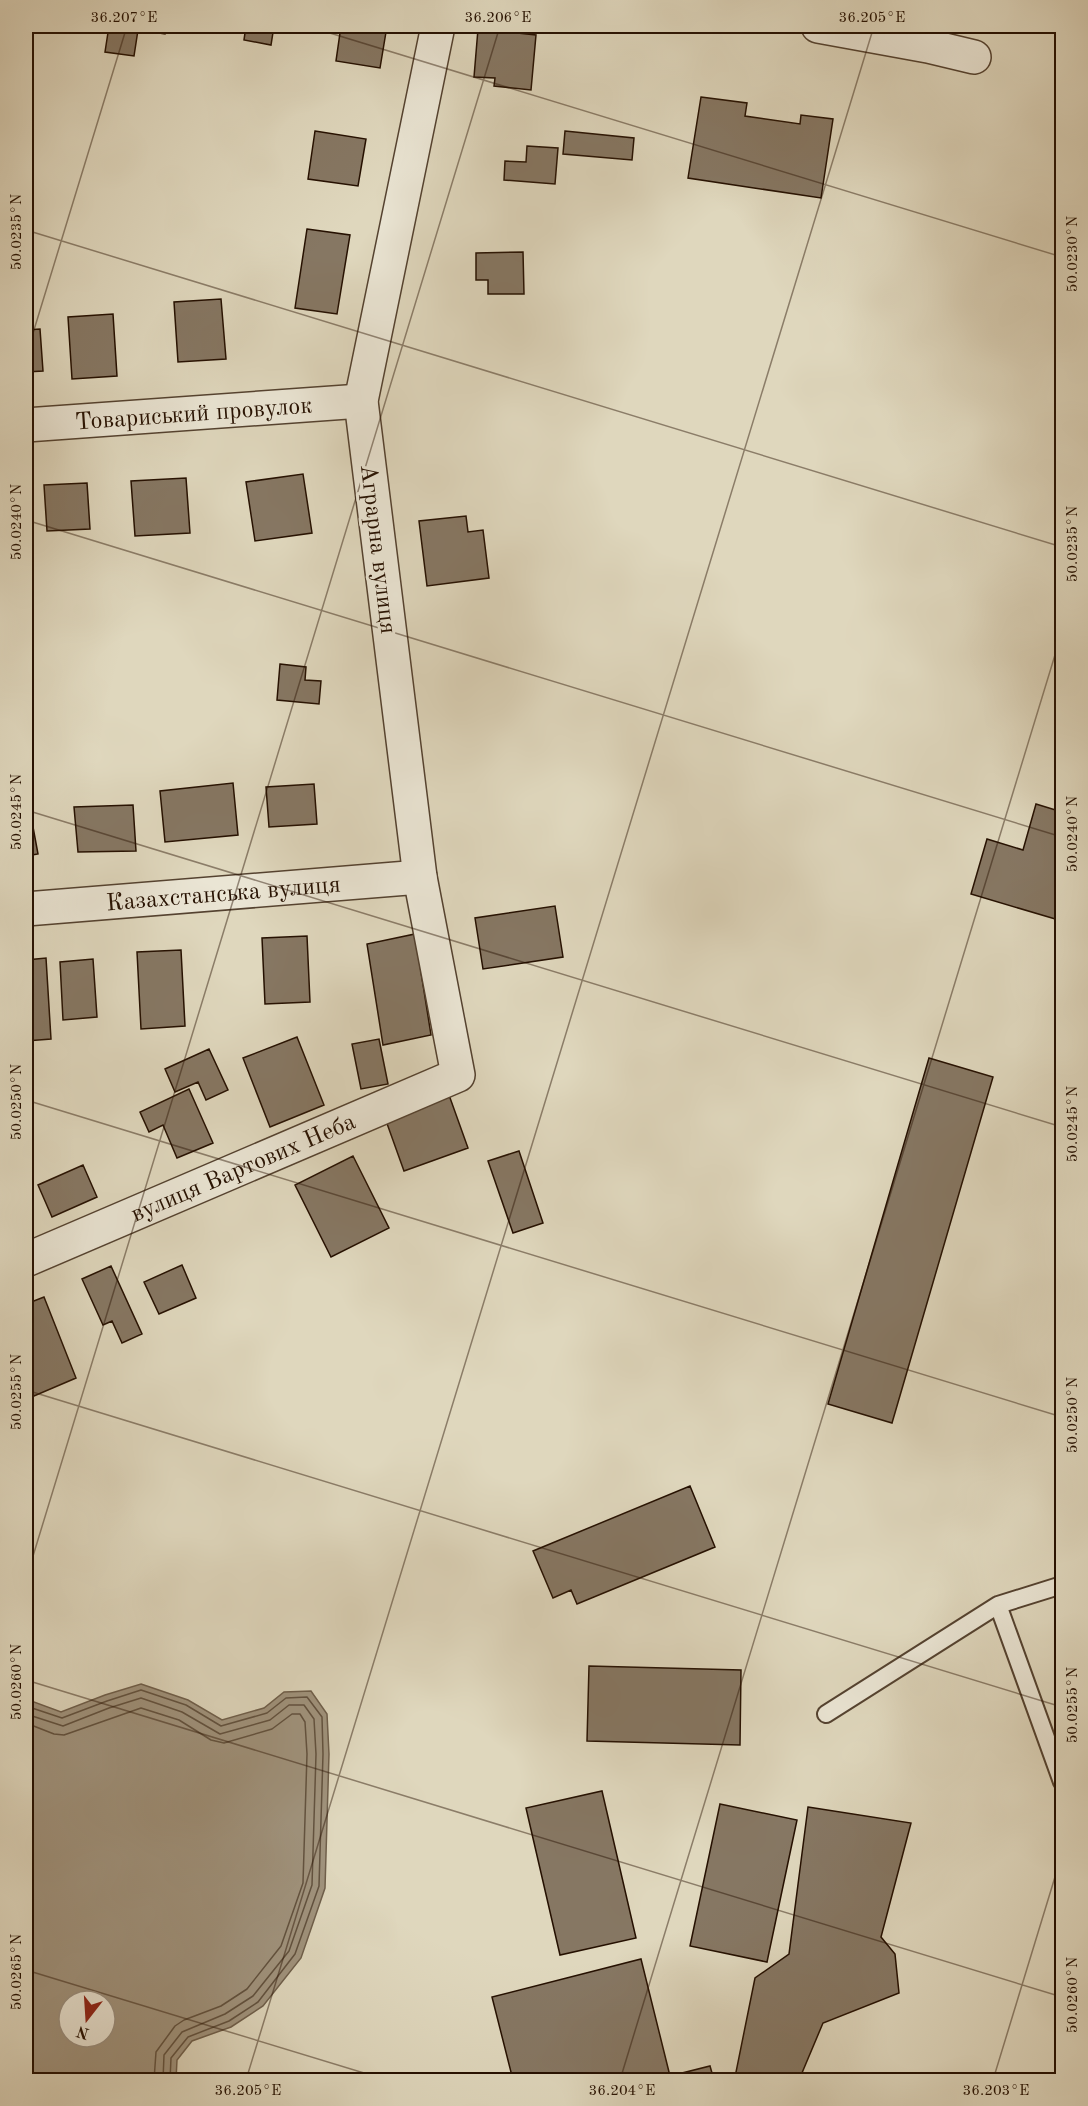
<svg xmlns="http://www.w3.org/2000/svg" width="1088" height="2106" font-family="'Old Standard TT',serif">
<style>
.water{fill:#a0937d;stroke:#6f5f4b;stroke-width:1.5;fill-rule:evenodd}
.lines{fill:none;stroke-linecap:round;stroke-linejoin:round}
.shore{stroke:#62523f;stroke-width:1.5}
.building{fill:#867763;stroke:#251001;stroke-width:1.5}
.service-casing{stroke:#544230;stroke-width:20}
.minor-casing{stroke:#544230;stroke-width:36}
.service{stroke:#eae5d4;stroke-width:16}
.minor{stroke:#eae5d4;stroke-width:33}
.ticks{fill:none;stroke:#251001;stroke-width:1.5;stroke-opacity:0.45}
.labels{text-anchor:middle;stroke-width:6;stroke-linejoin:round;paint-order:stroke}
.street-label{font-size:24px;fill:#251001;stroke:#eae5d4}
.neatline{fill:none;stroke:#251001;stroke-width:2}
.ticks-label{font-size:15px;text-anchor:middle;fill:#251001}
</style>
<rect width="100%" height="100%" fill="#dfd7bd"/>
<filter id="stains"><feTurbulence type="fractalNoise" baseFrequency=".00333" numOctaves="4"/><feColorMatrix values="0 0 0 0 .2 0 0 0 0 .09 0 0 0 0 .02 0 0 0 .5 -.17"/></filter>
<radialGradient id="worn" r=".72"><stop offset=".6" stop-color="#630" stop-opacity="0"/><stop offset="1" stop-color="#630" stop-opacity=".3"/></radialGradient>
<path class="water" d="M141,1684l47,16 34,20 42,-12 20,-16 27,-1 16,23 2,40 -4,134 -24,70 -38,48 -32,21 -39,14 -15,19 -1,20h-150v-381l35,13 44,-17zM69,2001h36v36h-36z"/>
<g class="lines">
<path class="shore" d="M26,1706l36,12 45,-17 34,-11 45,15 35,21 46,-13 19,-15 21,-1 15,20 1,37 -4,132 -24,68 -37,48 -29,19 -41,16 -17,21 -1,22
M26,1714l37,12 46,-18 32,-10 41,14 38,22 50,-14 19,-15h15l10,14 2,35 -4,131 -23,66 -36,45 -28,18 -43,18 -18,23 -1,25
M26,1723l28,11 10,1 77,-27 38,12 32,20 13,3 48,-14 20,-15h8l5,8 2,32 -4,129 -22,63 -34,43 -26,17 -37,14 -9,6 -19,26 -2,28"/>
</g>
<path class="building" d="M109,26h57l-1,8 -27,-4 -4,26 -29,-4z
M246,26h28l-3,19 -27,-5z
M341,26h46l-7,42 -44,-7z
M478,29l58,6 -5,55 -37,-4 1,-8 -21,-1z
M701,97l46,6 -2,13 55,8 1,-9 32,4 -12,79 -133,-20z
M315,131l51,8 -8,47 -50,-7z
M565,131l69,7 -2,22 -69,-6z
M527,146l31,2 -3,36 -51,-4 1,-19 21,1z
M307,229l43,6 -13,79 -42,-6z
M523,252l1,42h-36v-14h-12v-27z
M221,299l5,60 -48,3 -4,-60z
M113,314l4,62 -45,3 -4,-62z
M40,329l3,42 -17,1v-42z
M303,474l9,59 -57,8 -9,-59z
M186,478l4,55 -55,3 -4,-55z
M87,483l3,46 -43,2 -3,-46z
M466,516l2,16 15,-2 6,48 -62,8 -8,-65z
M280,664l26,3 -1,13 16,1 -2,23 -42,-4z
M233,783l5,52 -73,7 -5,-51z
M314,784l3,40 -48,3 -3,-40z
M28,800l10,54 -12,2v-55z
M1036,804l26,8v-2v111l-91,-27 16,-55 36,11z
M133,805l3,46 -58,1 -4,-45z
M555,906l8,51 -80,12 -8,-51z
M415,934l16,101 -48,10 -16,-101z
M307,936l3,66 -45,2 -3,-66z
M181,950l4,76 -44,3 -4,-77z
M46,958l5,81 -25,2v-81z
M93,959l4,58 -34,3 -3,-58z
M297,1037l27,68 -54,22 -27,-69z
M379,1039l9,45 -27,5 -9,-45z
M209,1049l19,41 -22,10 -8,-18 -23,10 -10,-23z
M929,1058l64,19 -101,346 -64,-19z
M189,1089l24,54 -36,15 -14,-33 -14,7 -9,-20z
M449,1095l19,53 -64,23 -19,-53z
M519,1151l24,72 -30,10 -25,-72z
M353,1156l36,72 -58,29 -36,-72z
M83,1165l14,32 -45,20 -14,-32z
M182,1265l14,33 -37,16 -15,-32z
M111,1266l31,68 -20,9 -10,-22 -9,4 -21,-46z
M44,1297l32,81 -42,18 -8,-21v-71z
M690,1486l25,61 -138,57 -6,-14 -18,8 -20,-47z
M589,1666l152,4 -1,75 -153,-4z
M602,1791l34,147 -76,17 -34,-147z
M720,1804l77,16 -30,142 -77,-16z
M808,1807l103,16 -30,114 14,17 4,39 -76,30 -24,57h-62l-2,-3 20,-99 34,-24z
M641,1959l29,117 40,-10 4,14h-201l-21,-83z"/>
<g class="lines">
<defs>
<path id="service" d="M998,1605l64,177
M826,1714l172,-109 64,-20"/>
<g id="minor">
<path d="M818,26l110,20 46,11"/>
<path id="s1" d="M26,425l335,-24"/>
<path id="s2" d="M26,909l394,-32"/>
<path id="s3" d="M26,1260l432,-185 -38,-198 -59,-476 77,-375"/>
</g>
</defs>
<use href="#service" class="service-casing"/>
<use href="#minor" class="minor-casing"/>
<use href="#service" class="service"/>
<use href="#minor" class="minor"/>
</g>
<path class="ticks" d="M307,26l755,231M26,230l1036,317M26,356l101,-330M26,520l1036,317M26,810l1036,317M26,1100l1036,317M26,1390l1036,317M26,1579l474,-1553M26,1680l1036,317M26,1970l361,110M246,2080l628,-2054M620,2080l442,-1448M993,2080l69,-226"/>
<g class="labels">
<g class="street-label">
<text dy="8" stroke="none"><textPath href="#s1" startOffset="168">Товариський провулок</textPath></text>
<text transform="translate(379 549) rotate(83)" y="8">Аграрна вулиця</text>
<text dy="8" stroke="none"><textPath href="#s2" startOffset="198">Казахстанська вулиця</textPath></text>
<text dy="8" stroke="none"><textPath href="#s3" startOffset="236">вулиця Вартових Неба</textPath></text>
</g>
</g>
<rect width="1088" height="2106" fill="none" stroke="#dfd7bd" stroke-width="66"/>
<g transform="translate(87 2019) rotate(197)"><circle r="28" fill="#eae5d4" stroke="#9b9080" stroke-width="1.5"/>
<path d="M0-4.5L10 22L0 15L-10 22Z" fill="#8f2418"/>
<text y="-9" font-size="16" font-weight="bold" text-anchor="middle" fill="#251001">N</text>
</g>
<rect x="33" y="33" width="1022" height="2040" class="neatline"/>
<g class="ticks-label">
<text x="124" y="22">36.207°E</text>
<text x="498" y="22">36.206°E</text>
<text x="872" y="22">36.205°E</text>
<text transform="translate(16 232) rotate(-90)" y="5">50.0235°N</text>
<text transform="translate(1072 254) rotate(-90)" y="5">50.0230°N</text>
<text transform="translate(16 522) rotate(-90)" y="5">50.0240°N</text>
<text transform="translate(1072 544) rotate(-90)" y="5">50.0235°N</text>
<text transform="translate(16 812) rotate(-90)" y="5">50.0245°N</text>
<text transform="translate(1072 834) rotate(-90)" y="5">50.0240°N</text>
<text transform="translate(16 1102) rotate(-90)" y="5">50.0250°N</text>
<text transform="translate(1072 1124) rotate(-90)" y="5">50.0245°N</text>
<text transform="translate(16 1392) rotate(-90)" y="5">50.0255°N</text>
<text transform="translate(1072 1415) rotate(-90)" y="5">50.0250°N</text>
<text transform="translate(16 1682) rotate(-90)" y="5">50.0260°N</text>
<text transform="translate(1072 1705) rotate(-90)" y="5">50.0255°N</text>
<text transform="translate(16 1972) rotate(-90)" y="5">50.0265°N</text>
<text transform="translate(1072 1995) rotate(-90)" y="5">50.0260°N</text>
<text x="248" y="2095">36.205°E</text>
<text x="622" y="2095">36.204°E</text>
<text x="996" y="2095">36.203°E</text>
</g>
<rect width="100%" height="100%" filter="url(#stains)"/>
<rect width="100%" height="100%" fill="url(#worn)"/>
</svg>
